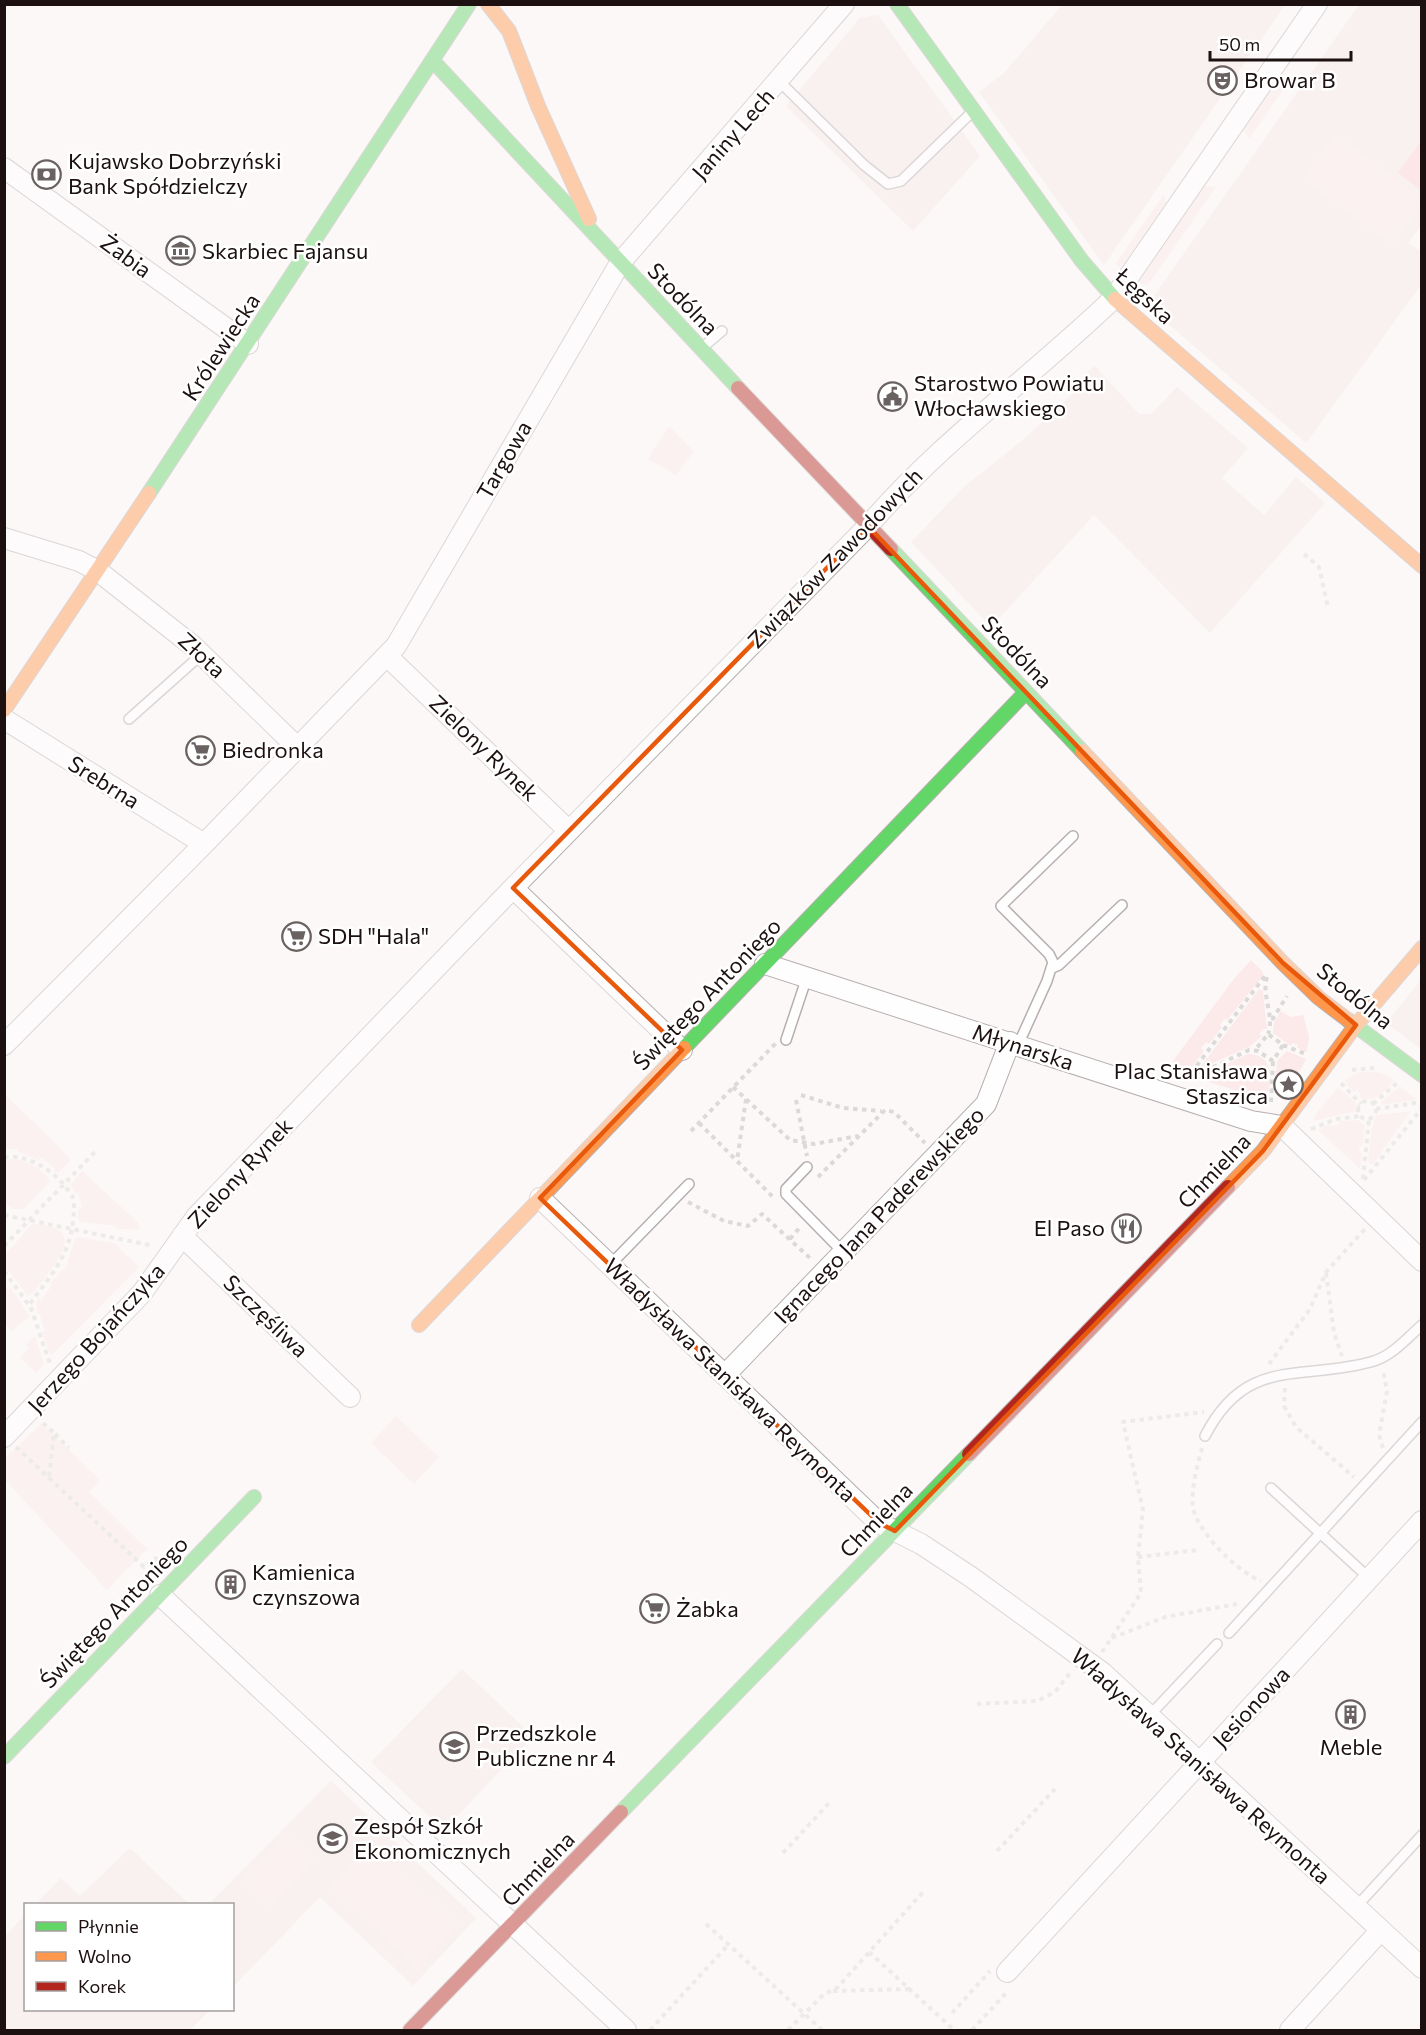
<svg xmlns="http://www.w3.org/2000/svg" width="1426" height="2035" font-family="Commissioner,sans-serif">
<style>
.built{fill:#f4e8e7}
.green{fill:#fce9e9}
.forest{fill:#fdd1d2}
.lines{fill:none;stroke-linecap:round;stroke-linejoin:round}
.lane-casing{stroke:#b7afaf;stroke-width:12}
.street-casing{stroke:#b7afaf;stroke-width:22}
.fast-casing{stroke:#b7afaf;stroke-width:16}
.slow-casing{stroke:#b7afaf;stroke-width:16}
.jam-casing{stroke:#b7afaf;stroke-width:16}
.path{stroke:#dcd9d9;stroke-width:4;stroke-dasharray:4.5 4.5;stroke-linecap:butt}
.lane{stroke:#fffefe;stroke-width:9}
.street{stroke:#fffefe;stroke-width:20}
.fast{stroke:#63d668;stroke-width:14}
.slow{stroke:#ff974d;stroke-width:14}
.jam{stroke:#b3261e;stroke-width:14}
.marked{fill:none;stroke:#e8590c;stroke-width:4.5;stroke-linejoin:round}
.labels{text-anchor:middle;stroke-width:5;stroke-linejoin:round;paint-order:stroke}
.poi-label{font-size:22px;fill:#1c1010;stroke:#fff;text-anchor:start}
.street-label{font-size:22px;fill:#1c1010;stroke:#fff}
</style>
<rect width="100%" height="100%" fill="#fcf8f8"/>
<path class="built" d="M1062,5h223l-181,260 -125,-173 25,-19z
M1359,5h62v221l-13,17 13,8v34l-115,158 -156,-135 -1,-5z
M878,15l102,141 -67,75 -127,-125 74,-88z
M1095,366l44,48h12l26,-27 71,61 -26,30 42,37 32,-38 29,26 -115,130 -116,-118 -103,112 -80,-85 54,-56 59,-47 56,-52 -3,-5z
M1421,980l1,69h-1l-35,-26z
M462,1669l71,67 -89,94 -73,-68z
M331,1781l145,137 -63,68 -93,-89 -87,90 -1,-83h-23z
M130,1848l59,56h-153l25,-26 19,18z
M25,1915l1,95h184l-20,20h-185v-94z"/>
<path class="green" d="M1278,85l7,2 -36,52 -6,-11 28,-40z
M1335,134l86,63v8l-29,40 -90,-66z
M1203,186l13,1 -67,97 -5,1 -7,-4z
M1164,194l2,9 -45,65 -6,-4z
M669,426l25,25 -18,24 -28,-16z
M1251,960l12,12v4l-36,44 -3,-1 -4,6 2,2 -13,17 -3,-2 -5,6 3,3 -17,22 -20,-4 66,-89z
M1259,989l4,2 4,38h-4l-4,5 3,2 -13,11 -50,22z
M1281,1011l9,6 13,-2 6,22 -2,15 -10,-4 1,-3 -6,-2 -1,3 -18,-13 1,-11z
M1287,1051l19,8 -11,21 -17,18 -3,-8 2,-29z
M1248,1054c14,1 20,6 22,19l-3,1v5l4,1 -5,20 -63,-20 2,-6z
M1369,1071l13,2 12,7c-8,12 -21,24 -35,17l2,-3 -4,-4 -3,2 -10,-11 12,-8z
M1400,1086l17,14 -35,5v-4z
M1338,1087l18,16v8l-42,10v-5z
M5,1094l64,63v5l-11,11 -5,-2 2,-2 -13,-11 -3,2 -21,-8 -1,-3h-12z
M1411,1111l-37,52 -4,1 -2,-3 3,-30 5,-16z
M1358,1120l7,6 -2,20h-3l-1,6 3,1 -2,16 -42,-39 12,-7 1,3 9,-2 -1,-3z
M5,1159c18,-1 35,6 45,22l-26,28h-13v-3l-6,-1z
M82,1171l57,52v7l-23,-1v-3l-36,-4 -3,-5 2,-9 3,-1 -4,-14h-3l-5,-8z
M32,1224c62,2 21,43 1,69l-5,3 -23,-29v-12z
M76,1237l38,6 25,24 -87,88 -3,-3 -7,-20 3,-1 -6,-18 -2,1 -1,-12 3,-4 2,2 11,-15 -2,-2 19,-20 -2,-2z
M4,1285l4,4 3,-1 18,27v2l-17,14 -7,-7z
M35,1336l9,27 -8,10 -16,-15 9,-10 -3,-3z
M396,1416l43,41 -25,27 -43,-41z
M42,1423l58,57 -11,12 58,57 -40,41 -102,-110v-22z
M286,1834l29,28 -44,45 -28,-28z
M372,1843l86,83 -41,43 -87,-83z"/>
<path class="forest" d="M1421,141v49l-23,-17z"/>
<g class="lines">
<defs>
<path id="lane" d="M779,81l85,84 24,19 13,-3 70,-68
M703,347l19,-16
M129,719l73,-65
M1052,968l7,-3 63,-60
M786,1040l21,-63
M1018,1045l29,-64 6,-19 -4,-8 -48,-48 72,-70
M807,1167l-21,22v5l58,59
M610,1265l79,-81
M1205,1436c42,-82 98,-54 169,-75 19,-6 33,-23 48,-36
M1271,1488l98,90
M1229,1633l193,-211
M1150,1715l67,-71
M1356,1907l66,-72"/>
<path id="street" d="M4,168l244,176
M4,538l75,23 19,10 95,75 105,102
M387,656l182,175
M4,719l200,125
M513,888l169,162
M765,964l486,157 31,5 140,135
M4,1045l200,-201 192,-198 224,-383 224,-259
M540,1198l339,325 42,21 50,33 132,96 319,295
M182,1236l168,161
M725,1375l261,-271 24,-62
M4,1437l138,-144 54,-76 317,-329 355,-362c75,-87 164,-149 246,-228l203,-294
M160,1595l466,435
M1007,1972l415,-451
M1290,2030l91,-100"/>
<path id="fast" d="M897,4l185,257 33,38
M433,61l305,327
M149,493l320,-489
M891,549l191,202
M1348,1020l74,55
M684,1048l342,-356
M4,1757l250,-260
M621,1812l348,-358"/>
<path id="slow" d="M488,4l21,27 29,75 51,113
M1115,299l307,267
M4,710l145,-217
M1082,751l201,212 36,35 29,22
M1228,1187l35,-36 93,-126 66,-77
M419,1325l265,-277"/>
<path id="jam" d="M738,388l153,161
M969,1454l259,-267
M410,2030l211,-218"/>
</defs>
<use href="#lane" class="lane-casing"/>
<use href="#street" class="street-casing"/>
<use href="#fast" class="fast-casing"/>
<use href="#slow" class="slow-casing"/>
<use href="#jam" class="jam-casing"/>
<path class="path" d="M1304,554l15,13 9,40
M1267,977c-6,19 8,38 1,57
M1272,1020l15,-24
M1283,1045l25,10
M1352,1070l22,-2
M1191,1073l74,-97
M1179,1078l12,-5 12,-1 46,-22 9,1 15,10 10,-16 -15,-11 -13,16
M1341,1083l20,21
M733,1087l57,53 24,4 44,-8
M801,1095l42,13 38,3
M746,1099l-9,62 36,36
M796,1100l11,56
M1358 1110a9 9 0 1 1 18 0a9 9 0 1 1-18 0Z
M1271,1102l2,-41
M1373,1104l25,-22
M1376,1109l46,-7
M699,1123l38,38
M1311,1129l25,-10 25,-3
M691,1131l85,-88
M4,1157c29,-3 56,18 70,42 1,51 -17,68 -45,106
M818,1177l67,-67 9,2 31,31
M1363,1179l6,-60
M1364,1180l58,-72
M688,1202l36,19 24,5 14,-12 49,45
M4,1215l150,31
M790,1239l11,-13
M4,1246l91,-94
M4,1271l27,37 19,56
M1326,1273l8,60 8,23
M1269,1364l41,-55 16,-37 39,-43
M1285,1388l-1,18 12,21 58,50
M43,1423l11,10 -5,44
M55,1434l14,14
M16,1447l128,120 11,-9 6,4
M1202,1448c-5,18 -11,41 -9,59 4,25 46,66 68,74
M1383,1448l-4,-13 8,-44 -4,-21
M1138,1557l60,-7
M1112,1638l53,-21 72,-13
M1102,1652l39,-59 -3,-36 5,-47 -20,-88 81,-10
M977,1704l60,-3 18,-9 16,-20
M997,1851l58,-62
M783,1853l46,-50
M706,1924l116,106
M869,1952l85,78
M833,1991l77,-2
M952,2013l38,-42
M650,2030l78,-85
M788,2030l36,-36 13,-6 86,-96
M972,2030l36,-39"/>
<use href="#lane" class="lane"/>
<use href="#street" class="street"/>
<use href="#fast" class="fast"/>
<use href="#slow" class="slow"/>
<use href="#jam" class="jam"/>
</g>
<path d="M0 0H1426V2035H0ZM868,526l415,437 73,62 -93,126 -368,380 -16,-8 -339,-325 142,-148 -169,-162z" fill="#fcf8f8" fill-opacity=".55" fill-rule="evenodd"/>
<path class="marked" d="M868,526l415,437 73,62 -93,126 -368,380 -16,-8 -339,-325 142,-148 -169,-162z"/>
<defs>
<symbol id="theatre-ring" viewBox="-11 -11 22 22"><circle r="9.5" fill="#fff" stroke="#6a6161" stroke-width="1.5"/><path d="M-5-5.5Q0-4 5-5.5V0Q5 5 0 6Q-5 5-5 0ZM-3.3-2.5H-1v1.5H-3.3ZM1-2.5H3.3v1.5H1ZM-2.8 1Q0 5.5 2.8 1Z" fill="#6a6161"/></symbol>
<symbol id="bank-ring" viewBox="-11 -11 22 22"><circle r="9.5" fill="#fff" stroke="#6a6161" stroke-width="1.5"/><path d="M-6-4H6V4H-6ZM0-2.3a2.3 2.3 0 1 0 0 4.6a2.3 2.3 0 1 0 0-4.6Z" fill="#6a6161"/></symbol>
<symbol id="museum-ring" viewBox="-11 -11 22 22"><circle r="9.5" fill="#fff" stroke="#6a6161" stroke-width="1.5"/><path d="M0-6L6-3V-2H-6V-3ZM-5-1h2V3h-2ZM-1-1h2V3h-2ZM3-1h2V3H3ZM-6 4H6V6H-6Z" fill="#6a6161"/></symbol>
<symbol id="civic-ring" viewBox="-11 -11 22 22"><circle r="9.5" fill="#fff" stroke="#6a6161" stroke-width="1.5"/><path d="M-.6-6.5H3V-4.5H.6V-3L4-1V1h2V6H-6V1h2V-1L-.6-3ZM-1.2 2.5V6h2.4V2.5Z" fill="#6a6161"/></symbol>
<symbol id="supermarket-ring" viewBox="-11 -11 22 22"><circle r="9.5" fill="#fff" stroke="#6a6161" stroke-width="1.5"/><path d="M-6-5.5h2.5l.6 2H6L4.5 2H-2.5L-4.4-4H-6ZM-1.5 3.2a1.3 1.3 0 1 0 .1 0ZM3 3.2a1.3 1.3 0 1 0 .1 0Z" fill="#6a6161"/></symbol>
<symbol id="sight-ring" viewBox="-11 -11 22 22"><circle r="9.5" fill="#fff" stroke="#6a6161" stroke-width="1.5"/><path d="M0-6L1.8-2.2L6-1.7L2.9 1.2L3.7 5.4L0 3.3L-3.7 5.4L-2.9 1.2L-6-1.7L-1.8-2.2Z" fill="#6a6161"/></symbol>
<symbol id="restaurant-ring" viewBox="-11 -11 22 22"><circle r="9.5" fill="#fff" stroke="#6a6161" stroke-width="1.5"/><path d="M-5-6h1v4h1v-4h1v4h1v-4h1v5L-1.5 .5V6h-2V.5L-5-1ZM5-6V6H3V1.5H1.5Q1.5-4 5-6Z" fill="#6a6161"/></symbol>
<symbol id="building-ring" viewBox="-11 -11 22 22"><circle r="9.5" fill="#fff" stroke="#6a6161" stroke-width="1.5"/><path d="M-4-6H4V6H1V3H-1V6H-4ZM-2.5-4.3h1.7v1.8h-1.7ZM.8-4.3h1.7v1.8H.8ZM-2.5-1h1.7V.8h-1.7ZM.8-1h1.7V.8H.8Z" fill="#6a6161"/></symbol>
<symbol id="school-ring" viewBox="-11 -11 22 22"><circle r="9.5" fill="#fff" stroke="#6a6161" stroke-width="1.5"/><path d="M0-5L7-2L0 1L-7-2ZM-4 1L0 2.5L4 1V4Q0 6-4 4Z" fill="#6a6161"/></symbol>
</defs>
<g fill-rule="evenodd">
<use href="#theatre-ring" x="1206" y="64" width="33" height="33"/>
<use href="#bank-ring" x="30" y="158" width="33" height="33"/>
<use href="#museum-ring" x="164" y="234" width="33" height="33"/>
<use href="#civic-ring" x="876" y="380" width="33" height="33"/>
<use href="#supermarket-ring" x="184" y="734" width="33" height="33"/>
<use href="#supermarket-ring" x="280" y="920" width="33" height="33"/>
<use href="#sight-ring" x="1272" y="1068" width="33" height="33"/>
<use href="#restaurant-ring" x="1110" y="1212" width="33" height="33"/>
<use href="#building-ring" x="214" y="1568" width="33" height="33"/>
<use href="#supermarket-ring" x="638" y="1592" width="33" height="33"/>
<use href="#building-ring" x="1334" y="1698" width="33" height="33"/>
<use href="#school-ring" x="438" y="1730" width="33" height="33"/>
<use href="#school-ring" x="316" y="1822" width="33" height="33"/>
</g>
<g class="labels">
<g class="poi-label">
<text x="1244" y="88">Browar B</text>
<text x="68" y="169">Kujawsko Dobrzyński<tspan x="68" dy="25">Bank Spółdzielczy</tspan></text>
<text x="202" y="259">Skarbiec Fajansu</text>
<text x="914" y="391">Starostwo Powiatu<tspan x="914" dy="25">Włocławskiego</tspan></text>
<text x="222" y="758">Biedronka</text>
<text x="318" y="944">SDH "Hala"</text>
<text x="1268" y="1079" text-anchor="end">Plac Stanisława<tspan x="1268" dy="25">Staszica</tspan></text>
<text x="1105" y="1236" text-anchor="end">El Paso</text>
<text x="252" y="1580">Kamienica<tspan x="252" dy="25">czynszowa</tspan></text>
<text x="676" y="1617">Żabka</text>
<text x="476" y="1741">Przedszkole<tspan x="476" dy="25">Publiczne nr 4</tspan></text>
<text x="1351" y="1755" text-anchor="middle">Meble</text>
<text x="354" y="1834">Zespół Szkół<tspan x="354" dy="25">Ekonomicznych</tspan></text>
</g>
<g class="street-label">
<text transform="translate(733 134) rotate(-49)" y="8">Janiny Lech</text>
<text transform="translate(126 256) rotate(36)" y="8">Żabia</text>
<text transform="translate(1145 296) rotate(43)" y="8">Łęgska</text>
<text transform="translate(683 299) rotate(46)" y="8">Stodólna</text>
<text transform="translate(221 347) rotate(-57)" y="8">Królewiecka</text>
<text transform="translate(504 460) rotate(-60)" y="8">Targowa</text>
<text transform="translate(835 558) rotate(-46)" y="8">Związków Zawodowych</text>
<text transform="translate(1017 652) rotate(46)" y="8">Stodólna</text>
<text transform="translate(202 655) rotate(43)" y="8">Złota</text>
<text transform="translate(484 748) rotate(44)" y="8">Zielony Rynek</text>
<text transform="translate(104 782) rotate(32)" y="8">Srebrna</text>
<text transform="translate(707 994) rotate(-46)" y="8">Świętego Antoniego</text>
<text transform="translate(1355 996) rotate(39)" y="8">Stodólna</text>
<text transform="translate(1023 1047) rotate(18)" y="8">Młynarska</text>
<text transform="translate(1214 1171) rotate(-46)" y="8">Chmielna</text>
<text transform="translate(240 1173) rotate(-47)" y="8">Zielony Rynek</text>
<text transform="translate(879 1215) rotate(-46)" y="8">Ignacego Jana Paderewskiego</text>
<text transform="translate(266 1316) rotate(44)" y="8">Szczęśliwa</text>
<text transform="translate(96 1338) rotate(-48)" y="8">Jerzego Bojańczyka</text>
<text transform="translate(730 1380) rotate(44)" y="8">Władysława Stanisława Reymonta</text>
<text transform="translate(876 1520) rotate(-46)" y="8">Chmielna</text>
<text transform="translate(114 1612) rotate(-46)" y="8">Świętego Antoniego</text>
<text transform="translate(1251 1707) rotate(-47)" y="8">Jesionowa</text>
<text transform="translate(1201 1766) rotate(42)" y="8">Władysława Stanisława Reymonta</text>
<text transform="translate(538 1869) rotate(-46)" y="8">Chmielna</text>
</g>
</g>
<rect width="1426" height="2035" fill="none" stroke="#1c1010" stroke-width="12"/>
<rect x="24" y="1903" width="210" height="108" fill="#ffffff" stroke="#a49f9f" stroke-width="1.5"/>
<rect x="36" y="1922" width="30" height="9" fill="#63d668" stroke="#a49f9f" stroke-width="1.5"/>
<text x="78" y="1933" font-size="18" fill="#1c1010">Płynnie</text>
<rect x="36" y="1952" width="30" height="9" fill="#ff974d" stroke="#a49f9f" stroke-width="1.5"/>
<text x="78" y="1963" font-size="18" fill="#1c1010">Wolno</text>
<rect x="36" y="1982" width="30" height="9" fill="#b3261e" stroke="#a49f9f" stroke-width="1.5"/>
<text x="78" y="1993" font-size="18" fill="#1c1010">Korek</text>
<path d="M1210 51v9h141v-9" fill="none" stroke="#1c1010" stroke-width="3"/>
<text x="1219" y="51" font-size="18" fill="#1c1010" stroke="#ffffff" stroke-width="4.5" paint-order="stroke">50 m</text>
</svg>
